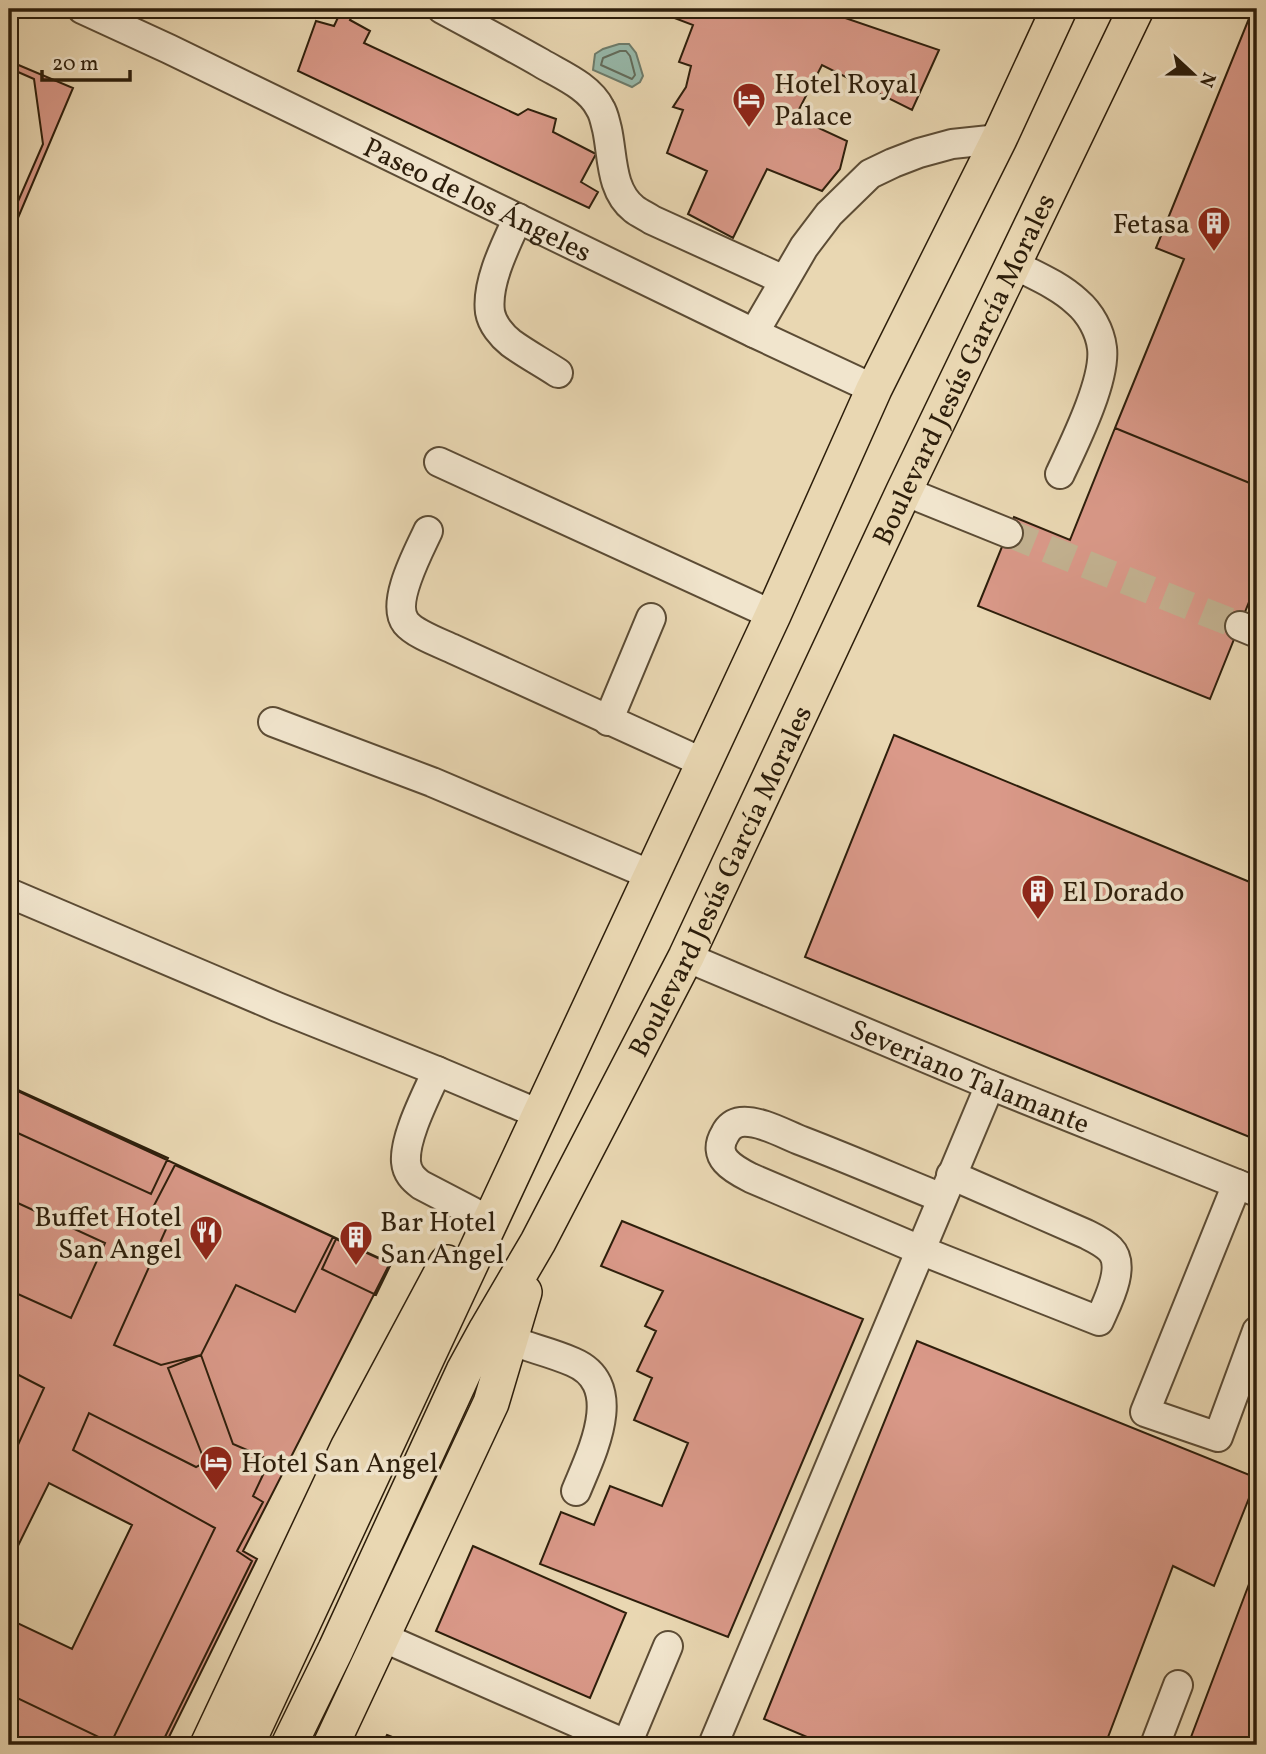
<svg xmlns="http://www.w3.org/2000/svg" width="1266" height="1754" font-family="Vollkorn,serif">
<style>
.water{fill:#97baac;stroke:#6d7c6c;stroke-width:2}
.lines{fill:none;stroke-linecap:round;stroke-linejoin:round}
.shore{stroke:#626c5c;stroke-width:2}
.building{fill:#da9989;stroke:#2d1e0b;stroke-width:2}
.minor-tunnel{stroke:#c3b291;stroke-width:28;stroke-dasharray:28 14;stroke-linecap:butt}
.minor-casing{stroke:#5c4c35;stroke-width:32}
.major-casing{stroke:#2d1e0b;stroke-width:38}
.minor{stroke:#f1e5cd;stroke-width:28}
.major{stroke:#e9d7b2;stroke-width:35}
.labels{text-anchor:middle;stroke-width:7;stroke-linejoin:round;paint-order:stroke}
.poi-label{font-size:28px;fill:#2d1e0b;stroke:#f1e5cd;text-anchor:start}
.street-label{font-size:28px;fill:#2d1e0b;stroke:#f1e5cd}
</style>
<rect width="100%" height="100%" fill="#e9d7b2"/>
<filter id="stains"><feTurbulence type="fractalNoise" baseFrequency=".00286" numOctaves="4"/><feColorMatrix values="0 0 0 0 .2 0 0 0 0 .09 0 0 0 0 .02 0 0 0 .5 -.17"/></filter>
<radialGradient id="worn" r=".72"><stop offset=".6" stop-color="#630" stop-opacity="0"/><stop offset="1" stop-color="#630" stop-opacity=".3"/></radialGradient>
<path class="water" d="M619,44h10l7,9 7,23 -3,6 -8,5 -39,-17 2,-16 8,-5z"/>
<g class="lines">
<path class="shore" d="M620,51h6l4,5 5,19 -3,4 -31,-14 2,-7z"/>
</g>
<path class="building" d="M342,9h14l-6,11 20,11 -6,12 154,72 10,-6 28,10 -3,13 43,22 -15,28 17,10 -9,16 -291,-137 18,-50 18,5z
M651,9h168l120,41 -27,60 -90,-45 -27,52 52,24 -7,28 -18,22 -55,-22 -34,69 -45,-24 19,-43 -40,-18 16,-43 -10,-3 13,-20 5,-21 -12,-4 14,-37z
M1252,11l5,2v473l-142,-58 69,-169 -28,-11z
M9,61l64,27 -64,151v-17l34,-78 -9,-65 -25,-11z
M1115,428l142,58v96l-47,117 -232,-93 36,-89 56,23z
M894,735l363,150v255l-452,-183z
M9,1086l159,72 -17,36 -142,-65z
M9,1087l381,176 -147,288 14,8 -92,186 -156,-1v-125l63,30 60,-124 -83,-42 -40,81z
M175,1165l158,72 -38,75 -59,-27 -35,70 -40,10 -47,-20 53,-118 -20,-8z
M9,1199l96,44 -34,75 -62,-28z
M622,1221l241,98 -135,318 -188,-73 21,-52 33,13 16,-39 52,20 26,-63 -54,-23 18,-42 -15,-7 19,-40 -11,-5 18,-35 -62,-25z
M336,1239l55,25 -15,31 -54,-26z
M917,1341l340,137 -43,108 -41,-20 -68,179h-279l-62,-26z
M201,1355l32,89 37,16 -17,36 10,6 -26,49 15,10 -91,184h-138l-14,-7v-44l102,49 104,-215 -142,-78 16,-37 107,54 9,-5 -37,-94z
M9,1370l35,18 -32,70 -3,1z
M473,1546l153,67 -36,85 -154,-67z
M1257,1563v182h-69z
M387,1735l26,10h-31z"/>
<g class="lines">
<path class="minor-tunnel" d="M1008,533l232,93"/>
<defs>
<g id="minor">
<path id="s1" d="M82,9l87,40 585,284 120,56"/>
<path d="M442,9c33,18 66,35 99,54 20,12 48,23 59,45 4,6 5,14 7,21 6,27 3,61 27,80 5,4 12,7 18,11l132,60"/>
<path d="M518,218c-12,26 -32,65 -28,94 2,12 12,24 21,31 15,11 32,20 47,30"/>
<path d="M1013,264c21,11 46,21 64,38 13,11 23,29 25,46 4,32 -28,96 -42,126"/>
<path d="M754,333l50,-86 25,-33 41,-40 23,-11 26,-10 33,-9 47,-5"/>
<path d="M439,462l334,153"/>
<path d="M904,491l104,42"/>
<path d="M428,531c-9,20 -38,72 -22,92 9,11 34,20 47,26l251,114"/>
<path d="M1240,626l17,7"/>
<path d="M608,721l43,-103"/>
<path d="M273,722l159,60 219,93"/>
<path d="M9,893l268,114 160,64 102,43"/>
<path id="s2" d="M686,957l304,128 267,107"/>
<path d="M437,1071c-10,23 -33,66 -31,91 1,11 7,17 15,23l69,36"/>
<path d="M1237,1184l-92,228 73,25 39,-106"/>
<path d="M942,1198c-47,-19 -93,-39 -140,-57 -18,-7 -42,-21 -61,-19 -8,1 -13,6 -16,12 -14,23 8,35 26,44l169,72 179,71c8,-18 28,-55 11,-72 -7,-7 -16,-11 -24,-15l-135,-59"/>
<path d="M492,1332c26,14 54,18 81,30 54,23 18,92 3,129"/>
<path d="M382,1637l246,108"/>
<path d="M627,1744l41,-98"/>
<path d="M713,1745l277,-660"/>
<path d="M1155,1745l23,-60"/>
</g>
<g id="major">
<path d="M208,1745l140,-297 99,-185"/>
<path d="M246,1745l527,-1130 101,-226 125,-250 60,-130"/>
<path id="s3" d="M289,1745l47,-96 128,-278 23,-42 51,-87 148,-285 218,-466 232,-482"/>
<path d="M331,1745l160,-342 33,-111"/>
</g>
</defs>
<use href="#minor" class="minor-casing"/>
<use href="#major" class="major-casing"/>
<use href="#minor" class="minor"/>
<use href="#major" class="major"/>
</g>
<defs>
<symbol id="hotel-pin" viewBox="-11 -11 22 30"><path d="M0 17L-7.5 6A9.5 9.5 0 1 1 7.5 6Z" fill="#8f2418" stroke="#f1e5cd"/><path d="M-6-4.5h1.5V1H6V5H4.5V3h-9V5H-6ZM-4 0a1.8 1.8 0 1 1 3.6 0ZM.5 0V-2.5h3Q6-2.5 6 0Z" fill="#fff"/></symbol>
<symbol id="building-pin" viewBox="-11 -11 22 30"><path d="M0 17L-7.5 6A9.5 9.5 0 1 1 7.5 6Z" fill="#8f2418" stroke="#f1e5cd"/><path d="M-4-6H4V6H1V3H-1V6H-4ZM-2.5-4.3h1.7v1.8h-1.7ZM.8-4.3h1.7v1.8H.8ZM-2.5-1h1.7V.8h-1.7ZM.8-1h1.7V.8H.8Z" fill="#fff"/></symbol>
<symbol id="restaurant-pin" viewBox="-11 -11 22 30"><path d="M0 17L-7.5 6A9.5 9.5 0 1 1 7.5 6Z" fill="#8f2418" stroke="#f1e5cd"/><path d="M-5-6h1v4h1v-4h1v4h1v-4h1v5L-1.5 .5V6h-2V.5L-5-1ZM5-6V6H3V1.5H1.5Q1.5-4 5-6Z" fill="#fff"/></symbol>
</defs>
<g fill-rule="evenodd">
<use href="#hotel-pin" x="730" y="80" width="38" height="52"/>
<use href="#building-pin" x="1195" y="204" width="38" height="52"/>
<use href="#building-pin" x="1019" y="872" width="38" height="52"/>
<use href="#restaurant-pin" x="187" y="1213" width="38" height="52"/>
<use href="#building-pin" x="337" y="1218" width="38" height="52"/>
<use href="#hotel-pin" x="197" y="1443" width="38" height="52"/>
</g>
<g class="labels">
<g class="poi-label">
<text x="774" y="93">Hotel Royal<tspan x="774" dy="32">Palace</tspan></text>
<text x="1190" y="233" text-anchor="end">Fetasa</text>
<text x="1062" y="901">El Dorado</text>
<text x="182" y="1226" text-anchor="end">Buffet Hotel<tspan x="182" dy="32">San Angel</tspan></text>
<text x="380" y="1231">Bar Hotel<tspan x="380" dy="32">San Angel</tspan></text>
<text x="241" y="1472">Hotel San Angel</text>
</g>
<g class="street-label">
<text dy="10" stroke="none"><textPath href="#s1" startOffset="439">Paseo de los Ángeles</textPath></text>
<text dy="10" stroke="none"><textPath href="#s3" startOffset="1533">Boulevard Jesús García Morales</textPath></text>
<text dy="10" stroke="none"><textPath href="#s3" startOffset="966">Boulevard Jesús García Morales</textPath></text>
<text dy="10" stroke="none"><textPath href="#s2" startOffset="308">Severiano Talamante</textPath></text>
</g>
</g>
<rect width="1266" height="1754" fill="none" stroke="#e9d7b2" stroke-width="35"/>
<rect x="10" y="10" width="1245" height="1733" fill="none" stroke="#2d1e0b" stroke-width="3.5"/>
<rect x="18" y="18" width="1231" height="1719" fill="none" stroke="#2d1e0b" stroke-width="2"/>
<g transform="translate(1193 74) rotate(112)" stroke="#f1e5cd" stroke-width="5" paint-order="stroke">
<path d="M0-5L12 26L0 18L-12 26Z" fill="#2d1e0b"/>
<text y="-10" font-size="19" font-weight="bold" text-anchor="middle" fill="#2d1e0b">N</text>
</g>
<path d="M42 70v10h88v-10" fill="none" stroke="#2d1e0b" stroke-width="3.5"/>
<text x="52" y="70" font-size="21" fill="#2d1e0b" stroke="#f1e5cd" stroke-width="5" paint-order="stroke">20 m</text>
<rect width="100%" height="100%" filter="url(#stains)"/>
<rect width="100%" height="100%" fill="url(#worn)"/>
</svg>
